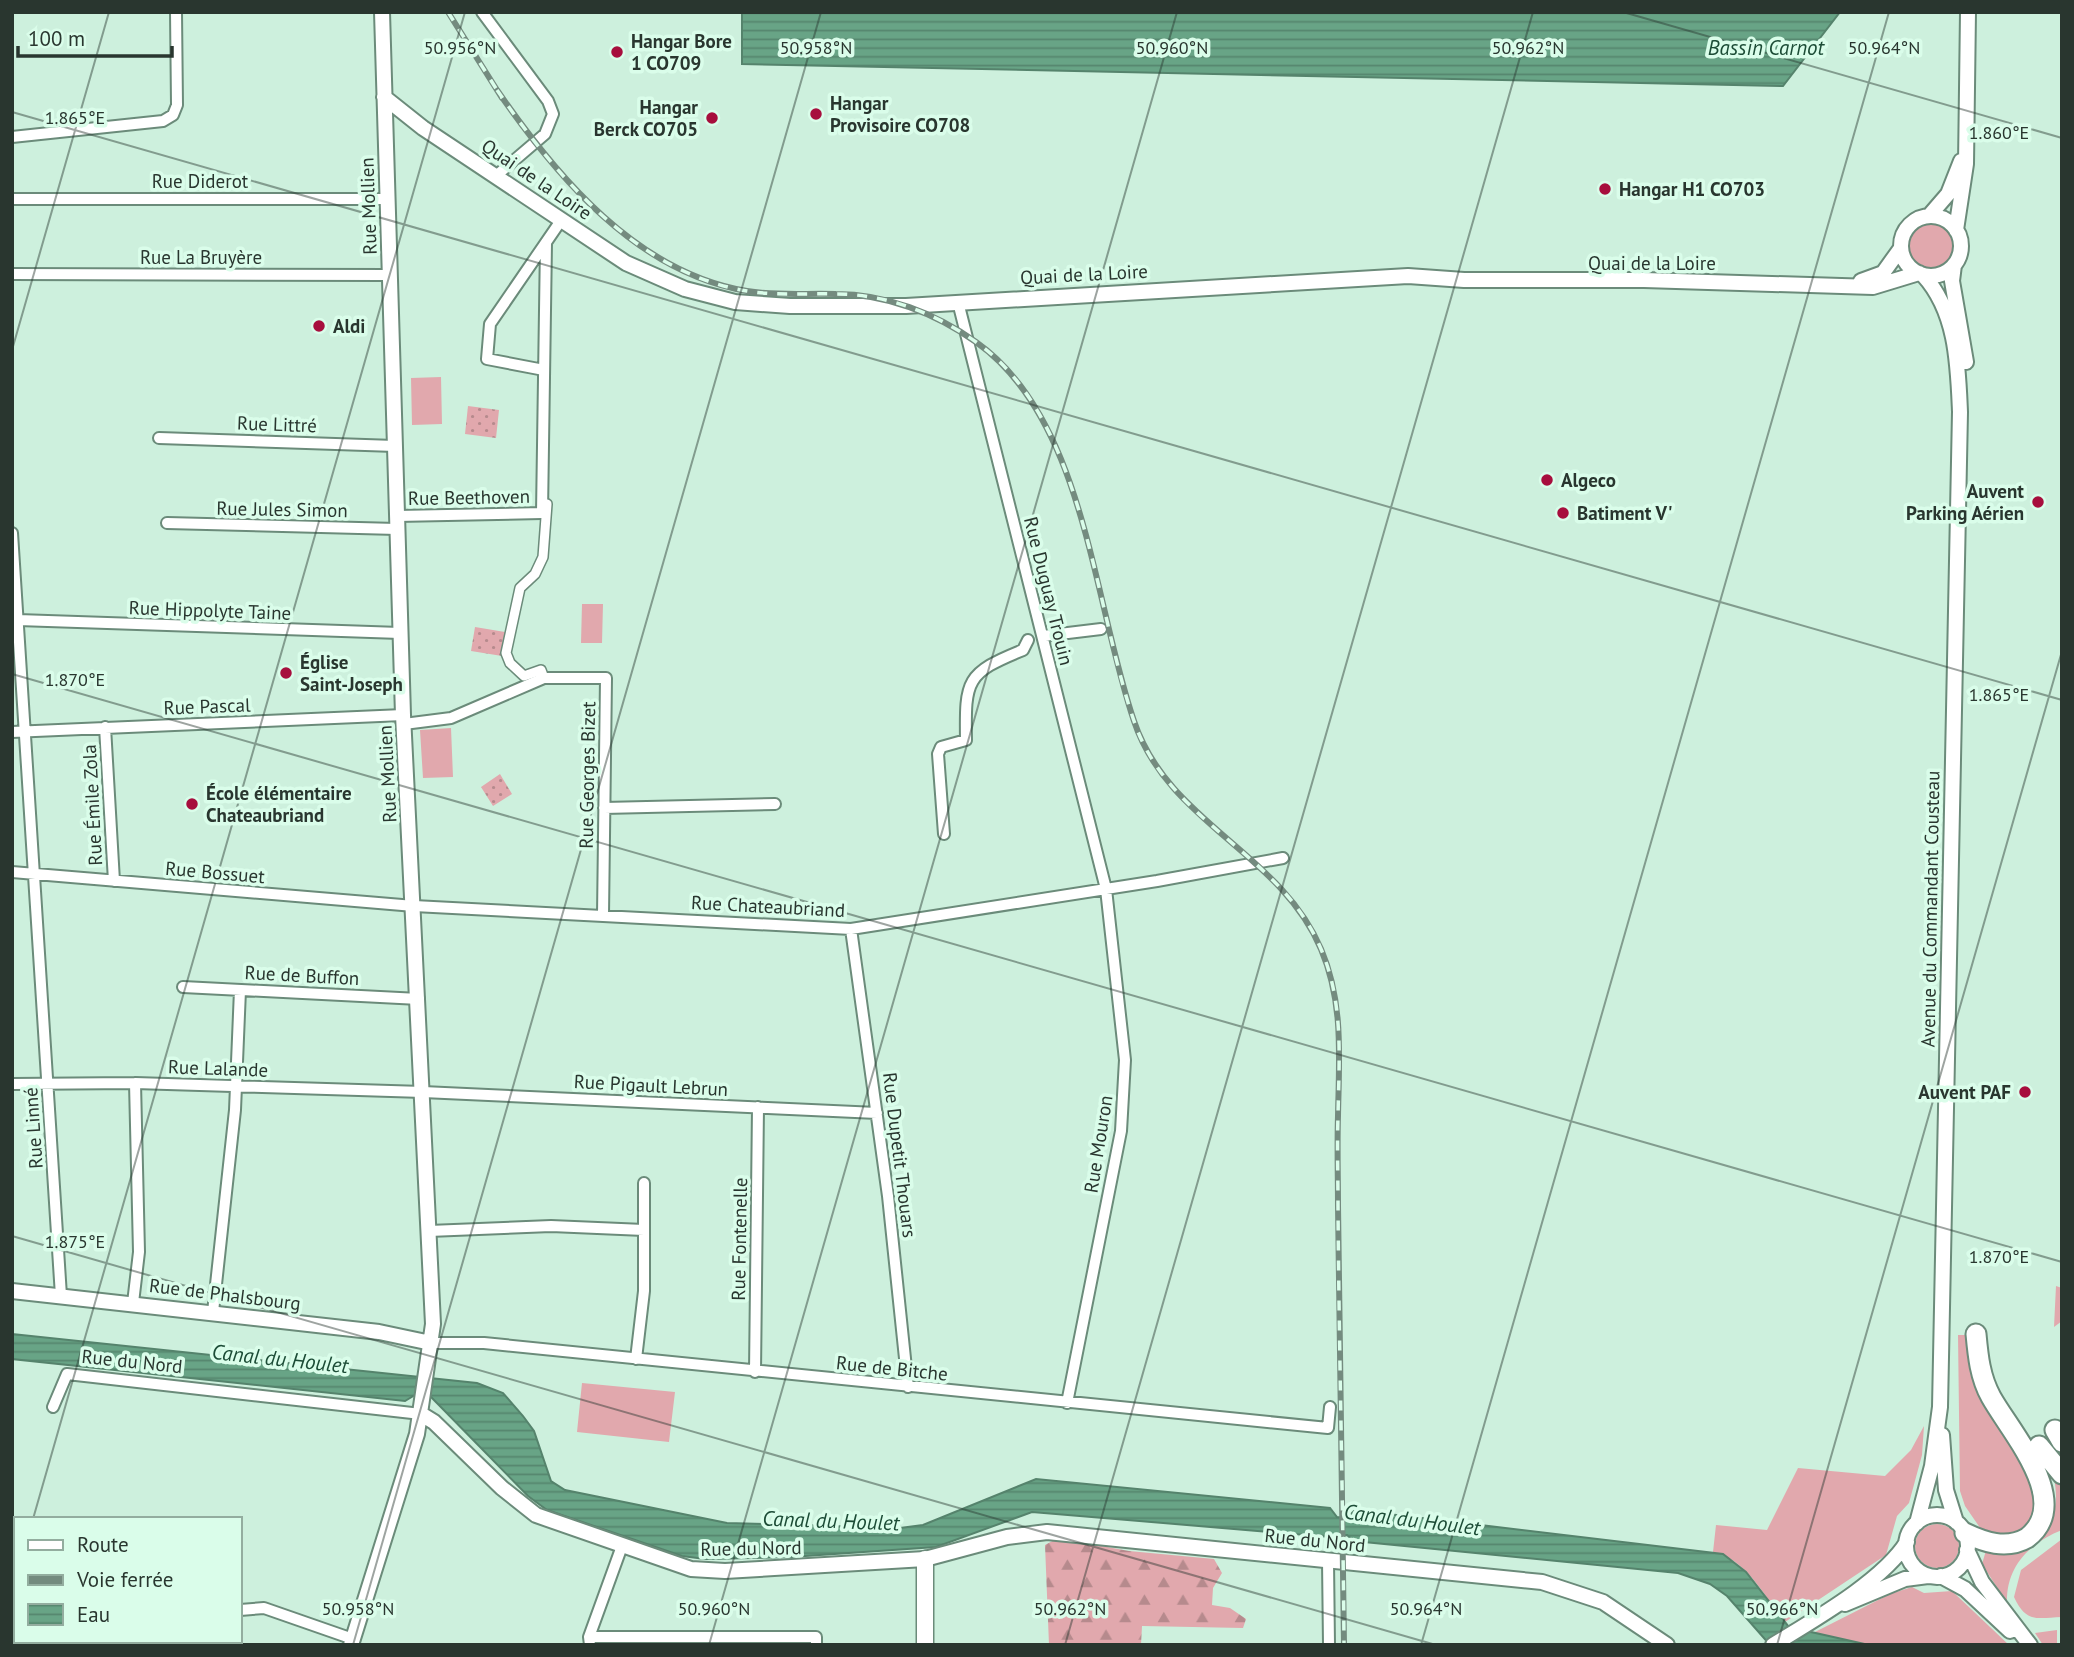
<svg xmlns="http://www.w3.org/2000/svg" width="2074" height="1657" font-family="'PT Sans',sans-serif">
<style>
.grass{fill:#e1a8ad}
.forest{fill:url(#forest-firs)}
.park{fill:url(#park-dots)}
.water{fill:url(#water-rules);stroke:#55836c;stroke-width:2}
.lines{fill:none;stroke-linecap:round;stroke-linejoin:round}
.pedestrian-casing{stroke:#6b8b7a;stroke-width:12}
.minor-casing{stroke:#6b8b7a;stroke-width:14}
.tertiary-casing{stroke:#6b8b7a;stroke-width:18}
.secondary-casing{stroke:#6b8b7a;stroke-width:19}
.trunk-casing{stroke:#6b8b7a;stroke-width:23}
.pedestrian{stroke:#fff;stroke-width:9}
.minor{stroke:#fff;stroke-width:10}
.tertiary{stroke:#fff;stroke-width:14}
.secondary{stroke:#fff;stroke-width:16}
.trunk{stroke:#fff;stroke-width:19}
.rail-casing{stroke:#748b7f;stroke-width:6}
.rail{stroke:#dafdea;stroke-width:3.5;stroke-dasharray:10;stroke-linecap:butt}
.ticks{fill:none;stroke:#29362f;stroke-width:2;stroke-opacity:0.45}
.poi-dot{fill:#a70e3d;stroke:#dafdea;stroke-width:2.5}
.labels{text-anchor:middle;stroke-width:7;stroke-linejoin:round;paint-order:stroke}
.poi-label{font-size:19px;font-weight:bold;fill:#29362f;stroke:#dafdea;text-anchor:start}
.street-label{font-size:19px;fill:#29362f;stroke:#dafdea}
.water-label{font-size:21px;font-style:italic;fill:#1c4c36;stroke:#dafdea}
.ticks-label{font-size:18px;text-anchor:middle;fill:#29362f;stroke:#dafdea;stroke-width:7;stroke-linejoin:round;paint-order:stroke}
</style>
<defs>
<pattern id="forest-firs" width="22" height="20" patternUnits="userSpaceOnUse" patternTransform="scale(1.75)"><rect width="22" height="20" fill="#e1a8ad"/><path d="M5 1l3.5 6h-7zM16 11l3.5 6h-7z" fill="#b68a8d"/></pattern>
<pattern id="park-dots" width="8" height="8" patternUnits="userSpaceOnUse" patternTransform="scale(1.75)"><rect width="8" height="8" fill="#e1a8ad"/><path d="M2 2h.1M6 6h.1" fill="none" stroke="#b68a8d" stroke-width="1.8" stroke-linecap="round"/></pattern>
<pattern id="water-rules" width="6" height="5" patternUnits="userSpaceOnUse" patternTransform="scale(1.75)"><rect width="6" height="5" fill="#68a486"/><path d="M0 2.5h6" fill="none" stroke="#56866e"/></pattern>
</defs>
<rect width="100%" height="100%" fill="#cdf0dd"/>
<path class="grass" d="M1909 246a22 22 0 1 1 44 0a22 22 0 1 1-44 0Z
M441,377l1,47 -30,1 -1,-47z
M582,604h21l-1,39h-21z
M451,728l2,49 -30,1 -3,-48z
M2056,1286l6,2v33l-8,6z
M1958,1335h8l10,37 69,132 -26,32 -34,-1 -20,-29 -5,-15z
M582,1383l93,9 -6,50 -92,-10z
M1924,1426l-2,29 -13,48 -12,13 -11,39 -101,67c-20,-24 -38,-63 -72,-70l3,-27 51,5 31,-62 87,8 26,-26z
M2054,1477l8,10v43c-33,13 -56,37 -55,73l-25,-39 5,-17 49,-7c19,-26 23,-32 18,-63z
M1915 1546a22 22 0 1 1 44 0a22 22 0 1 1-44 0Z
M2062,1539v78c-26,1 -36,6 -48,-20l7,-27z
M1912,1587l12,6 28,-2 57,54h-140l-58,-11 79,-40z
M2057,1630v13l5,2h-19l-8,-12z"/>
<path class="forest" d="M1058,1538l71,13 85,8 8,14 -9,15 -1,17 18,3 16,11 -3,9 -101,-2 -1,19h-92l-4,-100z"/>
<path class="park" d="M468,406l31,4 -3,28 -31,-4z
M475,627l30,5 -3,24 -31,-5z
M500,774l12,20 -19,12 -12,-19z"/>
<path class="water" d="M742,12h1098l-57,74 -1041,-22z
M12,1334l465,49 26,10 20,23 11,15 17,50 14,9 162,33 173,5 23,-3 113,-46 294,29 7,9 10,1 8,-8 368,44 23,18 43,55 80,18h-99l-43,-49 -17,-12 -32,-11 -324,-32 -7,-6 -17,2 -298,-25 -96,35 -145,10 -86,2 -23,-3 -135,-46 -19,-14 -97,-99 -16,-2 -10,6 -393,-42z"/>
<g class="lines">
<defs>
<path id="pedestrian" d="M544,678l-3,-8 -17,6 -14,-13 -4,-10 14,-65 15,-14 8,-17 4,-53"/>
<path id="minor" d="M482,12l66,89 5,13 -8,20 -48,41
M12,137l151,-16 10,-6 4,-10 -1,-93
M12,199h375
M12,274l377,1
M958,302l148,587 19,171 -4,71 -54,272
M544,370l-57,-11 3,-35 72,-105
M159,438l236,8
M397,516l145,-3 4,-270
M167,523l230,6
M12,533l49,763
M18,620l382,13
M1043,636l58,-7
M404,724l47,-6 93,-40h62l-3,237
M105,727l9,154
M12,732l391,-17
M604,808l171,-4
M944,834l-6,-80 3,-7 25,-7c-1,-60 0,-67 57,-90l5,-10
M12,872l402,34 437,23 306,-48 126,-23
M851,929l37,267 20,191
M183,987l236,12
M12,1084l123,-1 288,9 454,21
M429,1231l122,-5 93,4
M133,1303l6,-51 -4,-169
M213,1312l22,-202 5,-120
M431,1343h53l844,85 2,-21
M636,1359l8,-68v-108
M755,1372l3,-265
M53,1407l14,-33 354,40
M1328,1561l1,84
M240,1610l24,-2 89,31
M589,1637h227v8
M168,1645l1,-4
M590,1645l-1,-8 33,-91"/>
<path id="tertiary" d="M384,97l39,31 203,135 59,26 50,13 55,4h116l502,-30 56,4h180l229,7 46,-14
M1929,216l19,-22 13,-33
M1901 246a30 30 0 1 1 60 0a30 30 0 1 1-60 0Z
M1956,230l10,-66 2,-152
M1954,265l-2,16 14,81
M1861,281l22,-8 18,-25
M12,1291l367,41 52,11
M421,1414l13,8 68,66 34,27 155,54 34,2 200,-12 82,-22 40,-5 495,50 61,20 64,43
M1942,1435l4,55 10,32
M1906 1546a31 31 0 1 1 62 0a31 31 0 1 1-62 0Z
M1917,1523l15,-57 8,-59 20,-995c-2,-47 -3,-100 -37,-137
M1967,1550l15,32 48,63
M1941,1576l24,13 45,42
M1845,1604l60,-25 23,-3
M351,1645l66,-211 16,-110 -30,-609 -21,-703
M1773,1645c39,-24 110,-64 134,-103"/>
<path id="secondary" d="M925,1645v-86"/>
<path id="trunk" d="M2055,1430l7,12
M2039,1446l23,28
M1965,1533c19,9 41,17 62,5 47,-36 -16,-105 -36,-141 -11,-20 -13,-41 -15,-63"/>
</defs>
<use href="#pedestrian" class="pedestrian-casing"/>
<use href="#minor" class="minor-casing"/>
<use href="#tertiary" class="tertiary-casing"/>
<use href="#secondary" class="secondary-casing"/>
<use href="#trunk" class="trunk-casing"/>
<use href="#pedestrian" class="pedestrian"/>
<use href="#minor" class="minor"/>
<use href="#tertiary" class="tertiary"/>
<use href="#secondary" class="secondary"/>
<use href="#trunk" class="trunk"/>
<defs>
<path id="rail" d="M448,12l54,86
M497,90c59,86 140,183 250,201 29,5 59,2 89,3 50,0 99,19 140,48 109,77 117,260 158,379 34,102 146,131 187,228 23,54 18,109 17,167 -1,30 0,60 0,90 1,146 5,292 6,439"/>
</defs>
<use href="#rail" class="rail-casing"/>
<use href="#rail" class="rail"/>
</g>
<path class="ticks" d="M1623,12l439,126M12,112l2050,588M12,350l97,-338M12,674l2050,588M12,1236l1424,409M33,1519l432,-1507M12,1591l4,-12M353,1645l468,-1633M709,1645l468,-1633M1065,1645l468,-1633M1421,1645l468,-1633M1777,1645l285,-994"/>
<g class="poi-dot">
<circle cx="617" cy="52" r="7"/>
<circle cx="816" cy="114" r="7"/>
<circle cx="712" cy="118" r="7"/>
<circle cx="1605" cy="189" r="7"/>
<circle cx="319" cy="326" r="7"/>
<circle cx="1547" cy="480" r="7"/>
<circle cx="2038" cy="502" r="7"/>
<circle cx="1563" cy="513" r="7"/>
<circle cx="286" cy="673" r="7"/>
<circle cx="192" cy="804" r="7"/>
<circle cx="2025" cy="1092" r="7"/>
</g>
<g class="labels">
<g class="poi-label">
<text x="631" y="48">Hangar Bore<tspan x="631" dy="22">1 CO709</tspan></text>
<text x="830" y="110">Hangar<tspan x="830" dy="22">Provisoire CO708</tspan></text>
<text x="698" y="114" text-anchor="end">Hangar<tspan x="698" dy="22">Berck CO705</tspan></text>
<text x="1619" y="196">Hangar H1 CO703</text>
<text x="333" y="333">Aldi</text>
<text x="1561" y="487">Algeco</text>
<text x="2024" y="498" text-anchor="end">Auvent<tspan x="2024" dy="22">Parking Aérien</tspan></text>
<text x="1577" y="520">Batiment V'</text>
<text x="300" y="669">Église<tspan x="300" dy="22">Saint-Joseph</tspan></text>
<text x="206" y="800">École élémentaire<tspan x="206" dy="22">Chateaubriand</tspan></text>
<text x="2011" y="1099" text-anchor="end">Auvent PAF</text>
</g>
<g class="street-label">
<text transform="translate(537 179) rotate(34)" y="7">Quai de la Loire</text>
<text x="200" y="188">Rue Diderot</text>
<text transform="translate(368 206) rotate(-92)" y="7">Rue Mollien</text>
<text x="201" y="264">Rue La Bruyère</text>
<text x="1652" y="270">Quai de la Loire</text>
<text transform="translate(1084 274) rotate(-3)" y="7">Quai de la Loire</text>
<text transform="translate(277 424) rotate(2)" y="7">Rue Littré</text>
<text transform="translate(469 497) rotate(-1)" y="7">Rue Beethoven</text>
<text transform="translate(282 509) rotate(1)" y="7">Rue Jules Simon</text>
<text transform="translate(1049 591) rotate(76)" y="7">Rue Duguay Trouin</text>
<text transform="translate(210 610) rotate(2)" y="7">Rue Hippolyte Taine</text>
<text transform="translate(207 706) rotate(-2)" y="7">Rue Pascal</text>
<text transform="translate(387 774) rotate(-93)" y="7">Rue Mollien</text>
<text transform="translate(587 775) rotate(-89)" y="7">Rue Georges Bizet</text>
<text transform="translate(92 805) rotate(-93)" y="7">Rue Émile Zola</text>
<text transform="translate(215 872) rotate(5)" y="7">Rue Bossuet</text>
<text transform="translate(768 906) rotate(3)" y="7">Rue Chateaubriand</text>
<text transform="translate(1930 909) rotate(-89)" y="7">Avenue du Commandant Cousteau</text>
<text transform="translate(302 975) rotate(3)" y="7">Rue de Buffon</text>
<text transform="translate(218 1068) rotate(2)" y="7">Rue Lalande</text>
<text transform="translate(651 1085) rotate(3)" y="7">Rue Pigault Lebrun</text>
<text transform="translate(33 1128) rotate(-94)" y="7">Rue Linné</text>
<text transform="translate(1098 1144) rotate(-81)" y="7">Rue Mouron</text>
<text transform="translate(900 1155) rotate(83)" y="7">Rue Dupetit Thouars</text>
<text transform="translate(739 1239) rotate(-89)" y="7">Rue Fontenelle</text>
<text transform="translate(225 1294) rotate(7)" y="7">Rue de Phalsbourg</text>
<text transform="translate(132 1361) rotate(6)" y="7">Rue du Nord</text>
<text transform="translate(892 1368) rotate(6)" y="7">Rue de Bitche</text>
<text transform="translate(1315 1540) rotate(6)" y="7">Rue du Nord</text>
<text transform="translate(751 1548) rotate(-1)" y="7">Rue du Nord</text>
</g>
<g class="water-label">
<text x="1766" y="55">Bassin Carnot</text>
<text transform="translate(280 1359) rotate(6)" y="7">Canal du Houlet</text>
<text transform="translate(1412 1520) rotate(7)" y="7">Canal du Houlet</text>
<text transform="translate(831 1521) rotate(2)" y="7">Canal du Houlet</text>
</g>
</g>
<g class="ticks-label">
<text x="460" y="54">50.956°N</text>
<text x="816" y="54">50.958°N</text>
<text x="1172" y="54">50.960°N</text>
<text x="1528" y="54">50.962°N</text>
<text x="1884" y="54">50.964°N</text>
<text x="75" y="124">1.865°E</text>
<text x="1999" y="139">1.860°E</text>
<text x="75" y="686">1.870°E</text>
<text x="1999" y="701">1.865°E</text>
<text x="75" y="1248">1.875°E</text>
<text x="1999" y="1263">1.870°E</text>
<text x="358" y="1615">50.958°N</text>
<text x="714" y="1615">50.960°N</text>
<text x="1070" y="1615">50.962°N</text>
<text x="1426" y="1615">50.964°N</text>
<text x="1782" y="1615">50.966°N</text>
</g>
<rect width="2074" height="1657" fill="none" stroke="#29362f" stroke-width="28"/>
<rect x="14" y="1517" width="228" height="126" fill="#dafdea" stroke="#93ad9f" stroke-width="2"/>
<rect x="28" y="1540" width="35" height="10" fill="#ffffff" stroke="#93ad9f" stroke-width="2"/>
<text x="77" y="1552" font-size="21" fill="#29362f">Route</text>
<rect x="28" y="1575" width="35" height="10" fill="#748b7f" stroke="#93ad9f" stroke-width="2"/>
<text x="77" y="1587" font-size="21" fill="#29362f">Voie ferrée</text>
<rect x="28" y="1604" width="35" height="21" fill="url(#water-rules)" stroke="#93ad9f" stroke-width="2"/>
<text x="77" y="1622" font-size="21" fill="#29362f">Eau</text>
<path d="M18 46v10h154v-10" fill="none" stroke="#29362f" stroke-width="3.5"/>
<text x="28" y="46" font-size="21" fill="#29362f" stroke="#dafdea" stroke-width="5" paint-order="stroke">100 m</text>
</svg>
